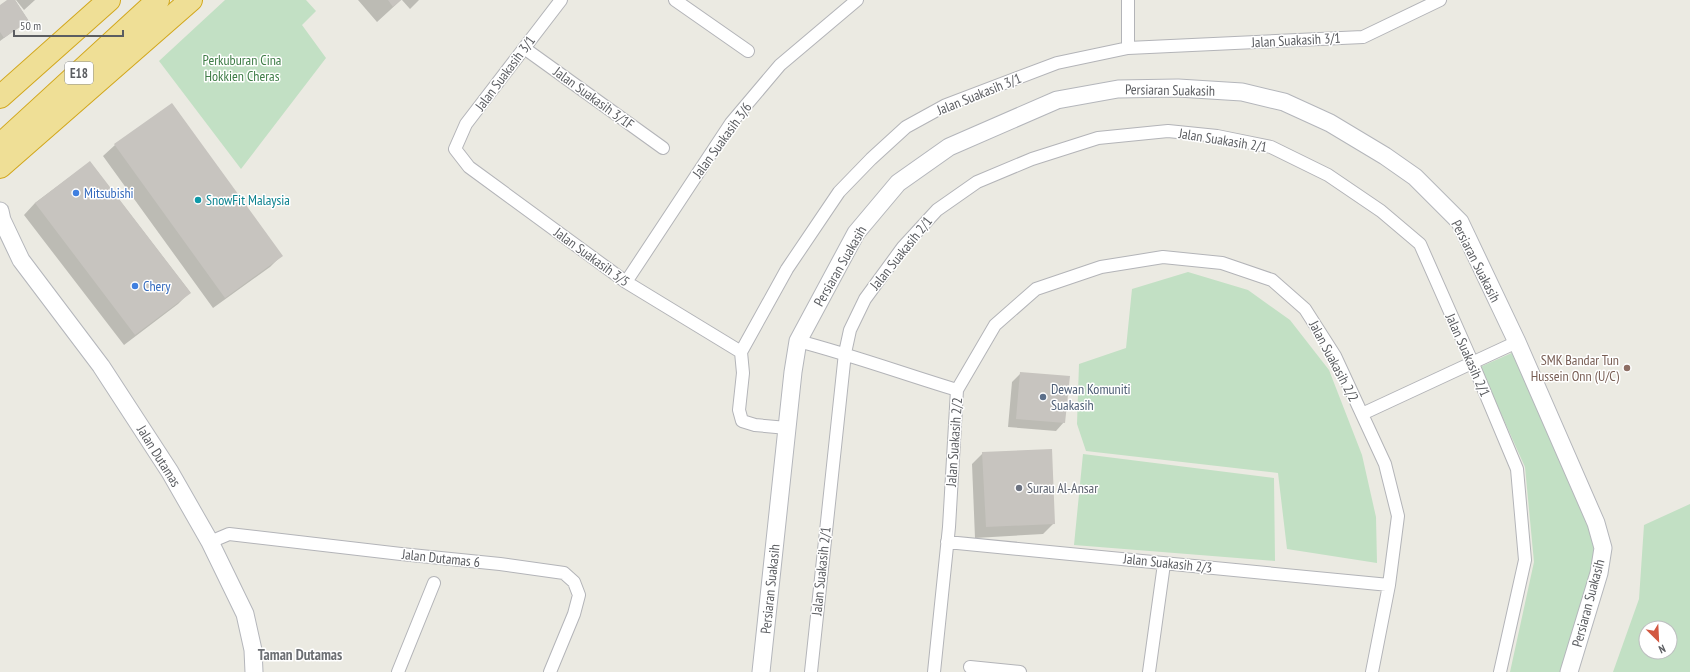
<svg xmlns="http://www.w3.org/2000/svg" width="1690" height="672" font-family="'PT Sans Narrow',sans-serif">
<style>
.green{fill:#c2e0c4;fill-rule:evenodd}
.shadow{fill:#0003}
.building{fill:#c7c4bf}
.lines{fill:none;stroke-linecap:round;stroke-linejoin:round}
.street-casing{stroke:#b3b4b8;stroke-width:14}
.secondary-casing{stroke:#b4b6bb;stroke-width:19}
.highway-casing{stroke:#d2a71c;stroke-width:24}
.street{stroke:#fff;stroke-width:12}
.secondary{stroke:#fff;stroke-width:17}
.highway{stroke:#efdf96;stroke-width:22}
.shop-dot{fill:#3f7fe0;stroke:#fff;stroke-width:1.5}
.culture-dot{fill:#0f9aa8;stroke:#fff;stroke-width:1.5}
.education-dot{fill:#8d6e63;stroke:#fff;stroke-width:1.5}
.service-dot{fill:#5c6f8a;stroke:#fff;stroke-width:1.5}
.worship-dot{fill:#6b7280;stroke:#fff;stroke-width:1.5}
.labels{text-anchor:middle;stroke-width:3;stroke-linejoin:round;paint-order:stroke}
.shield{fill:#fff;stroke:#8c8e90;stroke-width:1}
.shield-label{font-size:13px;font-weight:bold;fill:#5b5d61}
.street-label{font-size:14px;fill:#5b5d61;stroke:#fff}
.park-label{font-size:14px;fill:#3e7c46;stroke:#fff}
.shop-label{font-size:14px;fill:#366cbe;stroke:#fff;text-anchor:start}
.culture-label{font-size:14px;fill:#0d838f;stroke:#fff;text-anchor:start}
.education-label{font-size:14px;fill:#785e54;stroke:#fff;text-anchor:end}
.service-label{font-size:14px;fill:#4e5e75;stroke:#fff;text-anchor:start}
.worship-label{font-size:14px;fill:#5b616d;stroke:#fff;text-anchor:start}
.neighbourhood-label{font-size:15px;font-weight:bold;fill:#6c6f73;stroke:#fff}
</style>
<rect width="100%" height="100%" fill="#ebeae2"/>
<path class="green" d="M225,0h81l10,11 -14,14 24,33 -85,111 -82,-108z
M1188,272l60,18 42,30 39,50 33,85 14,62 1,46 -90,-14 -9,-76 -192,-22 -9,-27 2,-60 47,-16 6,-59z
M1514,352l76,173 7,24 -6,25 -30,98h-51l24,-110 -9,-95 -45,-100z
M1083,454l191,24 1,83 -201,-16z
M1690,504v168h-77l26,-73 5,-74zM1646,628h24v24h-24z"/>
<path class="shadow" d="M9,0h6l13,20 -28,21v-35z
M16,0h19l-11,10z
M358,0h43l-24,22z
M402,0h17l-9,9z
M172,104l109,152 -11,11 -57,41 -110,-152 12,-11z
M90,162l100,130 -12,12 -54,41 -100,-130 11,-12z
M1021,373l43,49 -8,9 -48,-4 4,-45z
M983,453l71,70 -11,11 -68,4 -3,-74z"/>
<path class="building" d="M7,0h8l14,21 -25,17 -4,-6v-27z
M388,0h13l-8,7z
M172,103l111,153 -58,42 -111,-154z
M90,161l101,132 -56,42 -100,-132z
M1020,372l50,4 -5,47 -49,-4z
M1052,449l3,75 -69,3 -4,-75z"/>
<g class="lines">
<defs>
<path id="street" d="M561,0l-95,124 -11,25 14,18 157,115 115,70
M675,0l73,51
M1128,0v48
M524,48l139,100
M626,282l105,-159 49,-58 77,-65
M798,341c54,14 106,33 159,49
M1362,414l155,-72
M787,428l-32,-3 -13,-4 -3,-11 4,-37 -2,-21 46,-83 52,-77 32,-33 35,-32 40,-22 111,-42 71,-15 235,-11 77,-37
M210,542l19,-8 172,20 99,10 64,9 10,9 5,13 -5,19 -24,58
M947,542l442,43
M970,667l50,5
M398,672l36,-89
M811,672l34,-319 5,-23 15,-31 38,-52 34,-37 40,-28 55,-23 66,-21 70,-7 49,5 54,11 57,28 53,36 39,33 53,120 44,105 8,91 -25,112
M934,672l15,-145 8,-137 38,-65 41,-36 65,-22 62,-10 59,6 50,17 33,29 30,47 50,108 13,52 -9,69 -17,87
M1149,672l15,-108"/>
<path id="secondary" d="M0,211l2,9 19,40 80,106 69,106 40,70 35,72 8,36 1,22
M761,672l32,-300 5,-31 58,-108 42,-50 51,-36 108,-47 61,-11 60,-1 64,4 42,10 46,21 55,33 30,21 45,45 57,120 79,181 7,25 -4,25 -30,99"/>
<path id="highway" d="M0,97l109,-97
M0,145l158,-145
M0,167l191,-167"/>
</defs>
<use href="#street" class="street-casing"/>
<use href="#secondary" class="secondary-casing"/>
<use href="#highway" class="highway-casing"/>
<use href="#street" class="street"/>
<use href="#secondary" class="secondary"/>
<use href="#highway" class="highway"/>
</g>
<g class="shop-dot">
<circle cx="76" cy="193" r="4"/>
<circle cx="135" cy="286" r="4"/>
</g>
<circle class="culture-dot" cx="198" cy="200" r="4"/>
<circle class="education-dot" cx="1627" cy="368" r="4"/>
<circle class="service-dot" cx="1043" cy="397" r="4"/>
<circle class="worship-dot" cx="1019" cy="488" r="4"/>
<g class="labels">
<rect class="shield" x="65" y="62" width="28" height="22" rx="3"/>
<g class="shield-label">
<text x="79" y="78">E18</text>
</g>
<g class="street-label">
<text transform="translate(1296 40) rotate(-3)" y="5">Jalan Suakasih 3/1</text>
<text transform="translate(505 73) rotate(-53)" y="5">Jalan Suakasih 3/1</text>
<text transform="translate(1170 90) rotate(1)" y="5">Persiaran Suakasih</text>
<text transform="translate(979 94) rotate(-22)" y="5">Jalan Suakasih 3/1</text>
<text transform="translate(594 98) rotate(36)" y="5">Jalan Suakasih 3/1F</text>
<text transform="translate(722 140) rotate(-54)" y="5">Jalan Suakasih 3/6</text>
<text transform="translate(1223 140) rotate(9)" y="5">Jalan Suakasih 2/1</text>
<text transform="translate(901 253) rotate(-51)" y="5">Jalan Suakasih 2/1</text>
<text transform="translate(592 257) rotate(36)" y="5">Jalan Suakasih 3/5</text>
<text transform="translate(1476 261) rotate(63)" y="5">Persiaran Suakasih</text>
<text transform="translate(840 266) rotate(-60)" y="5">Persiaran Suakasih</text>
<text transform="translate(1468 355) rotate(66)" y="5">Jalan Suakasih 2/1</text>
<text transform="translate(1334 361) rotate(62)" y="5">Jalan Suakasih 2/2</text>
<text transform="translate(954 442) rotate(-86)" y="5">Jalan Suakasih 2/2</text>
<text transform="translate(159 456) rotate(58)" y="5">Jalan Dutamas</text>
<text transform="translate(441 558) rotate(6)" y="5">Jalan Dutamas 6</text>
<text transform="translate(1168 563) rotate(6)" y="5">Jalan Suakasih 2/3</text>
<text transform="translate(821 571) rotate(-84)" y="5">Jalan Suakasih 2/1</text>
<text transform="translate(770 589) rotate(-84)" y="5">Persiaran Suakasih</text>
<text transform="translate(1588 603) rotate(-75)" y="5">Persiaran Suakasih</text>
</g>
<g class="park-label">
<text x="242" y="65">Perkuburan Cina<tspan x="242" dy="16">Hokkien Cheras</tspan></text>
</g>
<g class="shop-label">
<text x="84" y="198">Mitsubishi</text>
<text x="143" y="291">Chery</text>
</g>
<g class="culture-label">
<text x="206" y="205">SnowFit Malaysia</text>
</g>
<g class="education-label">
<text x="1619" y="365">SMK Bandar Tun<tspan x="1619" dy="16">Hussein Onn (U/C)</tspan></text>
</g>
<g class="service-label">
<text x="1051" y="394">Dewan Komuniti<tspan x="1051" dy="16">Suakasih</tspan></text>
</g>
<g class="worship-label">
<text x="1027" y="493">Surau Al-Ansar</text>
</g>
<g class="neighbourhood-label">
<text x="300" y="660">Taman Dutamas</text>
</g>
</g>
<g transform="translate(1658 640) rotate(156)"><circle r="19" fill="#ffffff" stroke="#bdbec0"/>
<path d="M0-3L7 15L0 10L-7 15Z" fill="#d25841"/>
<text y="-6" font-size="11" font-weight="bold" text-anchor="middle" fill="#5b5d61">N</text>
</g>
<path d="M14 30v6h109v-6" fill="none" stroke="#5b5d61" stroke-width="2"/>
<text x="20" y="30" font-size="12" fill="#5b5d61" stroke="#ffffff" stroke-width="3" paint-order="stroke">50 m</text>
</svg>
